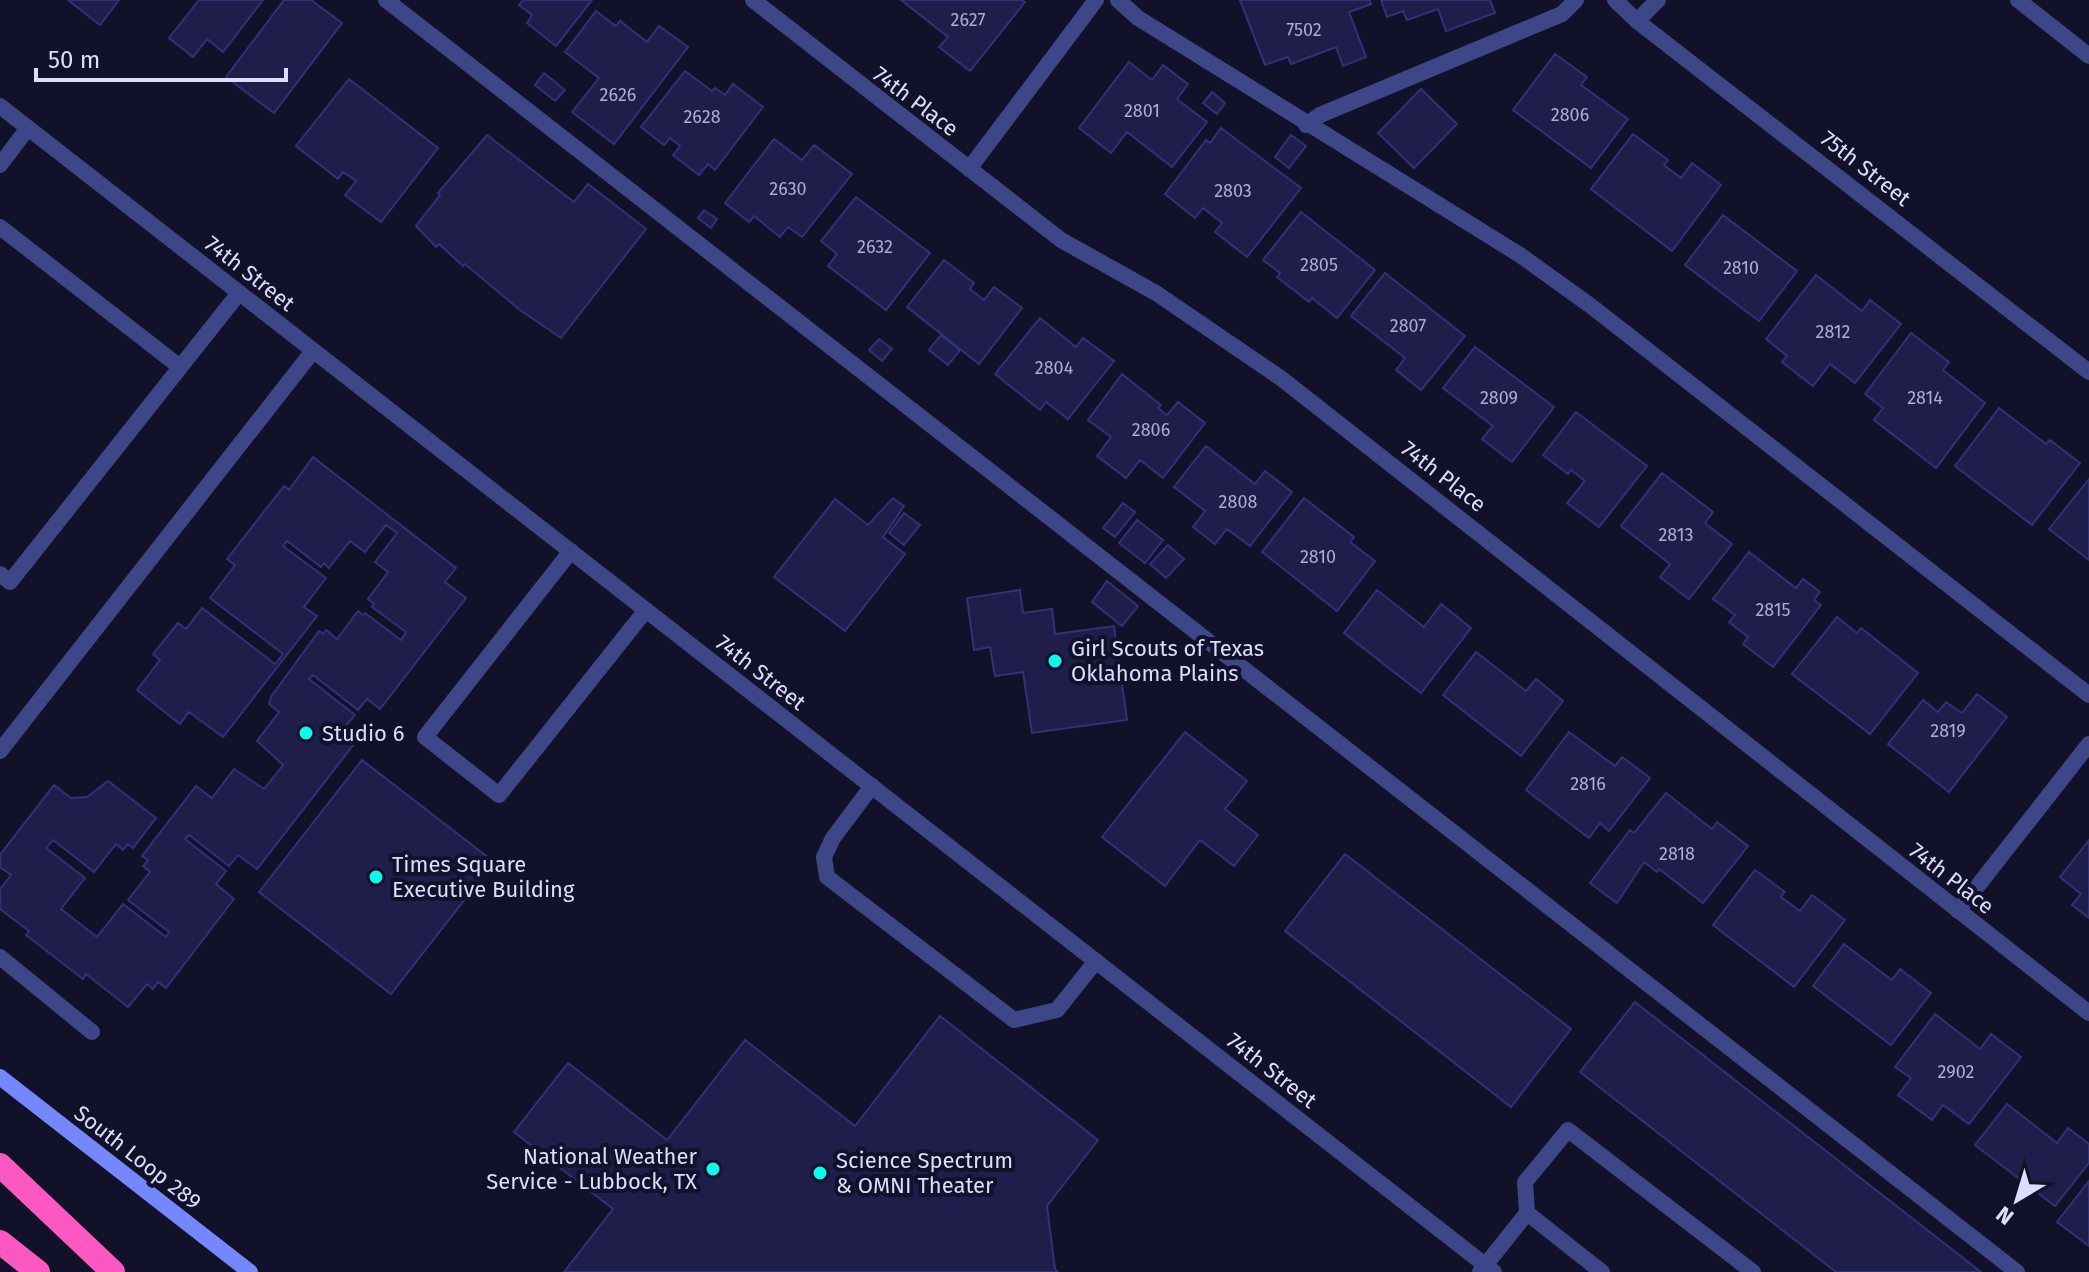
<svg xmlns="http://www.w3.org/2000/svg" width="2089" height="1272" font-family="'Fira Sans',sans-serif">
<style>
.building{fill:#1f1e4b;stroke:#323076;stroke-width:2}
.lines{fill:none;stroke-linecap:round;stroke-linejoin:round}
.lane{stroke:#3d4788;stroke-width:16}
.street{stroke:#3d4788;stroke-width:16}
.secondary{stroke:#7487fd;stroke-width:16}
.highway{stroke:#fc58c2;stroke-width:24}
.poi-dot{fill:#0bfbea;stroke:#11112a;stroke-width:3}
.labels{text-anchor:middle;stroke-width:8;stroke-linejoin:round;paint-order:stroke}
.number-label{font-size:18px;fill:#acadd1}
.street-label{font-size:22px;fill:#dbddfe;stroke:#11112a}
.poi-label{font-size:22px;fill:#dbddfe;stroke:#11112a;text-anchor:start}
</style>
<rect width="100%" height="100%" fill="#11112a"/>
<path class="building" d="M68,0h51l-19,25z
M199,0h64l-40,52 -16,-13 -14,18 -24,-19z
M284,0h27l31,23 -68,90 -48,-36z
M523,0h69l-36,46 -29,-23 5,-8 -13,-10z
M901,0h121l3,2 -55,69 -31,-24 9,-10z
M1240,0h130l1,4 -22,8 17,45 -23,9 -7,-19 -45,17 -3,-7 -23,8z
M1381,0h109l5,13 -49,18 -8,-22 -31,11 -4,-9 -16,6z
M596,11l20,15 4,-5 27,21 12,-16 29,21 -74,97 -42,-32 27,-34 -34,-26z
M1555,54l32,23 -6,8 47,34 -37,49 -78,-58z
M1129,62l23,18 11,-15 25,19 -11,15 30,23 -35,45 -45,-35 -16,21 -32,-25z
M685,71l27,20 3,-3 10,7 8,-11 30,23 -48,63 -7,-6 -9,11 -26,-20 7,-9 -10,-8 -6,7 -23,-18z
M544,73l21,17 -10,11 -20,-16z
M349,79l89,69 -57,74 -36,-27 11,-14 -13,-9 -5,7 -42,-33z
M1421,89l36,35 -43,44 -36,-35z
M1212,92l13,11 -8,11 -14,-11z
M1221,128l80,60 -54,69 -32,-25 7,-9 -19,-15 -8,10 -30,-24 41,-54 4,3z
M1633,134l35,26 -4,5 17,13 11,-15 29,22 -49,66 -81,-62z
M487,135l87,67 14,-18 58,45 -85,109 -41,-28 -55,-46 -2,2 -24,-22 -3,3 -20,-21 24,-31 -2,-2z
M1291,135l15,11 -17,22 -14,-11z
M774,139l28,21 12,-15 38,29 -50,63 -14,-10 -8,10 -26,-21 -5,6 -24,-19z
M856,197l74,56 -44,57 -58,-44 9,-12 -16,-13z
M704,210l13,9 -6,9 -13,-10z
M1301,212l74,58 -38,48 -25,-20 -3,4 -32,-25 3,-4 -17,-13z
M1723,215l74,56 -38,50 -74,-56z
M944,260l30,23 -4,6 14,11 10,-13 28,21 -43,56 -72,-57z
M1385,273l80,63 -44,54 -25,-20 9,-12 -54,-42z
M1816,275l46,36 8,-11 31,24 -46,59 -25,-19 -17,22 -31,-24 5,-6 -21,-17z
M1040,318l36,29 7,-9 31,23 -46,58 -22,-17 -6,8 -45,-36z
M1911,333l38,29 -6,8 42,33 -49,65 -62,-48 9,-12 -18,-14z
M941,335l19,15 -12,15 -19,-15z
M879,339l13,10 -10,12 -13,-11z
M1475,347l79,60 -42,55 -30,-23 11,-13 -50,-38z
M1122,374l39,31 -3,3 9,7 11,-13 27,21 -42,55 -23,-18 -14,18 -29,-22 14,-19 -23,-17z
M1999,408l47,36 4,-4 30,23 -48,62 -77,-59z
M1576,412l71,54 -48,61 -32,-24 18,-22 -14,-11 -3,4 -25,-19z
M1206,446l49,38 10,-13 27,21 -42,54 -23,-17 -12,15 -22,-17 12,-16 -31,-24z
M313,457l143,111 -11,14 21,16 -86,111 -13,-10 -9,11 -45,-35 -4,4 46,36 -11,13 14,11 -101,130 -19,-14 -9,11 -40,-31 -4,4 41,32 -10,13 18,15 -68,89 -8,-6 -5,7 -6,-5 -19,23 -42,-33 -3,5 -57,-44 3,-4 -29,-22v-20l11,-14 -11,-8v-12l54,-70 17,13 16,-1 21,-16 48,37 -23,30 -5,-4 -5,6 -7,-6 -22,28 -41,-32 -7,8 39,30 -24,31 36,28 26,-33 43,33 3,-5 -41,-32 22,-28 -7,-6 5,-6 -6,-4 54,-70 16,12 22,-29 30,20 19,-24 -26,-24 22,-29 -10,-8 2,-7 48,-66 4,3 3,-4 11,9 21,-28 5,4 2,-2 36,27 5,-8 -34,-25 2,-3 -6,-5 20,-27 -13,-10 22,-29 -11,-8 -21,27 -15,-11 -21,27 -5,-5 -3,4 -34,-26 -4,5 43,32 -22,29 13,9 -94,121 -34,-25 -9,12 -43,-34 23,-30 -7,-6 25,-31 8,6 16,-21 73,56 8,-10 -73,-56 25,-33 -8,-6 57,-73 5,4z
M1662,473l51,39 -8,11 27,21 -43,55 -29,-22 10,-13 -49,-38z
M2089,479v81l-40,-31z
M893,498l11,8 -21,31 22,17 -60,77 -71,-54 61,-78 33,26z
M1304,498l50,39 -4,5 25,19 -38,50 -75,-59z
M1123,503l12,9 -20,25 -12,-9z
M904,513l16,12 -16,20 -15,-12z
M1137,520l26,20 -18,23 -26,-20z
M1168,545l16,14 -18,19 -16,-14z
M1749,552l47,36 7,-9 17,13 -6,8 7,5 -48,62 -30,-23 5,-7 -19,-15 6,-7 -22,-16z
M1107,581l31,25 -16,20 -30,-24z
M1020,590l3,23 29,-4 3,25 59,-8 13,94 -95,13 -9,-61 -28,4 -5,-29 -16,3 -7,-52z
M1377,590l47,37 17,-23 30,24 -50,65 -77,-60z
M1837,617l20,16 4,-5 57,45 -48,61 -78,-60z
M1476,652l50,39 10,-12 27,22 -42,55 -78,-61z
M1977,694l30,23 -58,75 -61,-48 35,-44 15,12 8,-10 16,11z
M1185,732l62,49 -22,28 33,26 -24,31 -34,-26 -35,46 -63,-49z
M1569,732l46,34 7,-9 28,21 -41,53 -9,-8 -11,15 -63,-48z
M362,760l132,102 -103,132 -132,-102z
M1666,793l46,36 5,-7 31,24 -45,57 -44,-34 -2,3 -13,-10 -27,41 -27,-20 40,-53 4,3z
M2089,840v78l-17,-13 9,-11 -21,-17z
M1345,854l226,175 -60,78 -226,-176z
M1755,870l30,22 -4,5 19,14 12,-16 33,25 -51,67 -81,-62z
M1844,944l48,36 8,-11 31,24 -40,52 -78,-59z
M1635,1002l346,270h-145l-256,-200z
M1935,1014l45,35 11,-15 30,23 -52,67 -26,-19 -11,15 -34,-25 13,-17 -16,-11z
M940,1016l158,124 -51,66 8,63 3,3h-494l49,-63 -99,-77 54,-69 99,77 78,-100 110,86z
M2007,1104l50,39 11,-15 21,16v19l-34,43 -80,-61z
M2089,1181v65l-32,-24z"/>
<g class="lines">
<path class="lane" d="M386,0l1631,1272
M1118,0l20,18 382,237 71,51 498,389
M2018,0l71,56
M1637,21l21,-21
M1306,125l14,-10 242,-101 14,-14
M0,165l28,-37
M0,227l180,140
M571,551l-146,186 74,58 147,-185
M0,574l10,8 229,-289
M0,751l313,-400
M872,786l-39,52 -9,19 3,20 187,143 43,-10 39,-49
M0,957l92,75
M1480,1272l47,-59
M1602,1272l-75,-59 -2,-31 43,-52 185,142"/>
<path class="street" d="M753,0l308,240 95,53 126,86 807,634
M1615,0l22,21 452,351
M0,106l1494,1166
M969,169l127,-169
M1958,911l131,-167"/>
<path class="secondary" d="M0,1077l250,195"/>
<path class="highway" d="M0,1165l113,107
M0,1242l38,30"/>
</g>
<g class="poi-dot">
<circle cx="1055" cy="661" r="8"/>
<circle cx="306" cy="733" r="8"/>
<circle cx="376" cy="877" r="8"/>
<circle cx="713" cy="1169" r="8"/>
<circle cx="820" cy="1173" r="8"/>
</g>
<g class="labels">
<g class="number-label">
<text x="968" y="26">2627</text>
<text x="1304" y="36">7502</text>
<text x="618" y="101">2626</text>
<text x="1142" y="117">2801</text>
<text x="1570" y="121">2806</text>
<text x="702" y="123">2628</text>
<text x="788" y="195">2630</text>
<text x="1233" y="197">2803</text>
<text x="875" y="253">2632</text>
<text x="1319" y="271">2805</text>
<text x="1741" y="274">2810</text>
<text x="1408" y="332">2807</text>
<text x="1833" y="338">2812</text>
<text x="1054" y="374">2804</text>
<text x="1499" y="404">2809</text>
<text x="1925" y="404">2814</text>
<text x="1151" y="436">2806</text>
<text x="1238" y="508">2808</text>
<text x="1676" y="541">2813</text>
<text x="1318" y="563">2810</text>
<text x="1773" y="616">2815</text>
<text x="1948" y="737">2819</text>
<text x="1588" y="790">2816</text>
<text x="1677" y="860">2818</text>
<text x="1956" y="1078">2902</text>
</g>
<g class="street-label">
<text transform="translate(916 101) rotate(37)" y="8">74th Place</text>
<text transform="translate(1866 168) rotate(38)" y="8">75th Street</text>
<text transform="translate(250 273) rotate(38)" y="8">74th Street</text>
<text transform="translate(1444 476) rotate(38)" y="8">74th Place</text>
<text transform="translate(761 672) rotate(38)" y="8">74th Street</text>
<text transform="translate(1952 878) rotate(38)" y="8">74th Place</text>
<text transform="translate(1272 1070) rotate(38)" y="8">74th Street</text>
<text transform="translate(138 1157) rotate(38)" y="8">South Loop 289</text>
</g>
<g class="poi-label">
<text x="1071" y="656">Girl Scouts of Texas<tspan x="1071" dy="25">Oklahoma Plains</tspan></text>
<text x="322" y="741">Studio 6</text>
<text x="392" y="872">Times Square<tspan x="392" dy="25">Executive Building</tspan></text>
<text x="697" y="1164" text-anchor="end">National Weather<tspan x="697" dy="25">Service - Lubbock, TX</tspan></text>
<text x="836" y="1168">Science Spectrum<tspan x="836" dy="25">&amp; OMNI Theater</tspan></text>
</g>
</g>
<g transform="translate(2017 1200) rotate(218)" stroke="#11112a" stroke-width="6" paint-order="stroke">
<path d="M0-6L14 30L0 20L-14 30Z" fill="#dbddfe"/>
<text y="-12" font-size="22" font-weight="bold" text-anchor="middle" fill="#dbddfe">N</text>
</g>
<path d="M36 68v12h250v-12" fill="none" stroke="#dbddfe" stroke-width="4"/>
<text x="48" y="68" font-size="24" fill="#dbddfe" stroke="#11112a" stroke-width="6" paint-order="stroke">50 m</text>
</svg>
